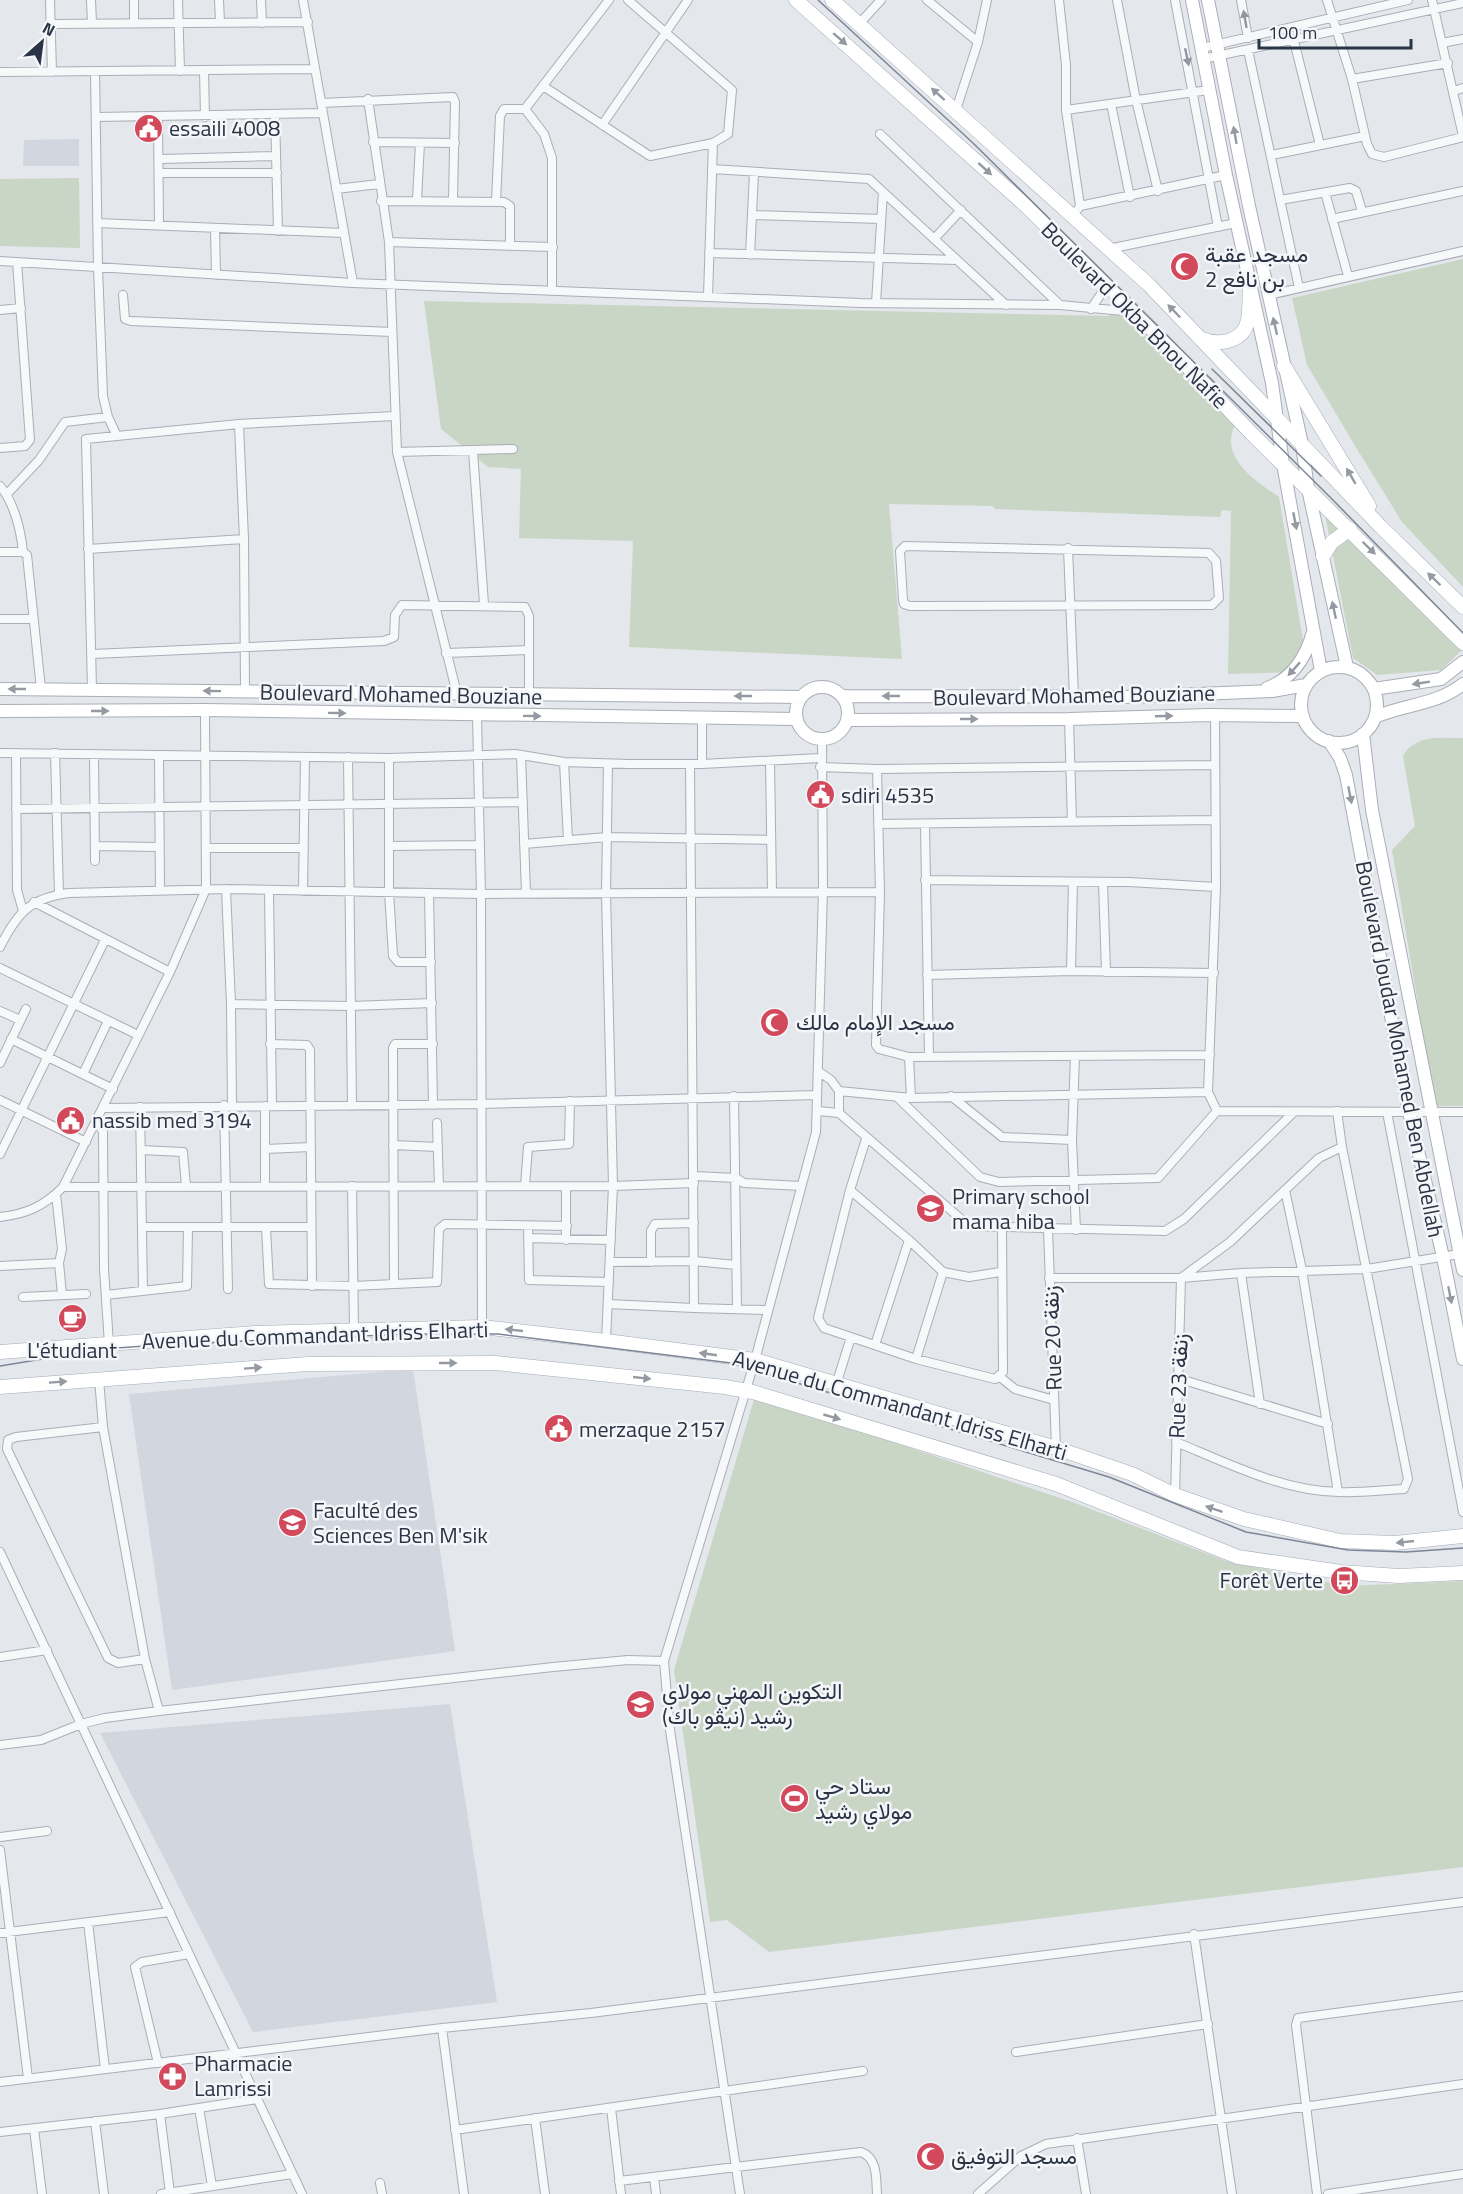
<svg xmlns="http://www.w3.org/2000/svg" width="1463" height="2194" font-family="'Titillium Web',Vazirmatn,sans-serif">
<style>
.built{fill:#d2d6de}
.green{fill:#c9d6c5}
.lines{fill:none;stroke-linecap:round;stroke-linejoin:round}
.street-casing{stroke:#a9aeb7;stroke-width:10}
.secondary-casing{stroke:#a9aeb7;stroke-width:14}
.primary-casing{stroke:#a3abb8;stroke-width:15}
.street{stroke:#f7f8fa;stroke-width:8}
.secondary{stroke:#fff;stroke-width:12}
.primary{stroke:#fff;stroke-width:14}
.tram{stroke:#7d8696;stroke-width:1.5}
.oneway{fill:#9196a0}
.oneway2{fill:#959aa2}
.labels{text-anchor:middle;stroke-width:5;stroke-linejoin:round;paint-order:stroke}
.poi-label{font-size:22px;fill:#2b3445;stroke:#f4f6f9;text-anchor:start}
.street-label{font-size:22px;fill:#2b3445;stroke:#f4f6f9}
</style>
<rect width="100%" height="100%" fill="#e4e7ec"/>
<path class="built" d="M79,139v27h-56l1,-26z
M413,1369l42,282 -283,39 -43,-296z
M450,1704l47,298 -244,30 -153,-299z"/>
<path class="green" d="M79,178l1,70 -80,-2v-67z
M1463,259v328l-61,-65 -45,-73 -50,-84 -15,-67z
M424,301l684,15 19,-9 109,115c-18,35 17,57 43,75l28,167 -6,8 -73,2 3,-163 -9,-1 -2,7 -225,-8 -2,-3 -104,-2 13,155 -273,-12 4,-106 -114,-3 2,-69 -33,-2 -47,-38z
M1324,510l139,139 -22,21 -64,5 -24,-17z
M1463,738v368h-28l-43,-256 23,-24 -12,-70c12,-22 38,-18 60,-18z
M755,1396l320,107 151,58 120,25 117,-5v286l-694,85 -42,-32 -17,2 -36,-252z"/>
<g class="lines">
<defs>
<path id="street" d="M50,0l2,72
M91,0l1,23
M178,0l2,71
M219,0l1,22
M261,0l1,23
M303,0l50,283
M927,0l51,42
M1059,0l7,65v45l14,96
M1117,0l19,100 22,91
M1175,0l43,227
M1241,0l7,38
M1327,0l25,79 15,65 5,10 12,3 79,-20
M1432,0l31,136
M134,23v-23
M52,24l256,-2
M859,24l22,-24
M1294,41l26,104
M1442,43l21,-4
M1202,48l206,-48
M1248,50l51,238
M1203,59l260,-56
M204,70l1,47
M0,72l315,-3
M95,72l3,196 5,128 5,21
M1352,79l96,-16
M543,86l107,70 63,-13 15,-9 4,-44 -104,-90
M1454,91l9,-3
M368,99l21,143 8,210 60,242
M322,103l131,-6 2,5 -2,97
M1111,104l19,93
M525,109l19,25 8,24v132
M525,109l84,-109
M956,110l22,-68 9,-42
M1066,110l143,-20
M275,115l3,116
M96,117l227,-4
M158,118l1,107
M602,125l86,-125
M880,134l180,171
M373,142l82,1
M1272,155l93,-19
M161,159l115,-3
M712,169l157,10 137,126
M160,173h117
M336,189l43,-5
M1325,192l23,84
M417,200l3,-57
M1280,200l70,-12 6,3 6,20
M381,201l123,1 6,4v38
M496,201l4,-85 4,-7h21
M1078,209l2,-3 146,-31
M753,215l128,4
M1332,219l131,-28
M97,223l247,10
M215,228l1,47
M934,239l27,-29
M389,242l164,5
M1108,249l128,-26
M709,253l248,7
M750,255l4,-82
M0,261l353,22 508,20 199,2 74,7
M123,295l2,24 6,2 261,11
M1269,295l194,-44
M708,296l5,-153
M876,303l7,-111
M1091,309l16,-24
M0,310l21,-2
M239,424l5,115 1,153
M0,448l25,-2 5,-6 -13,-178
M473,451l11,153
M397,452l116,-3
M0,486c14,16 21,45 23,66
M7,494l32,-34 26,-38 43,-5 8,17
M905,546l304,7 7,8 3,37 -7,7 -302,1 -6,-2 -1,-4 -3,-49z
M1068,548l6,149
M88,549l156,-10
M0,552h23l4,3 14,134
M0,619h32
M446,653l83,-3
M93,654l291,-13 10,-4 1,-22 7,-10 123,2 4,9v79
M92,689l-6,-250 153,-15 155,-8
M477,715l4,179 1,433
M1215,715l1,172 -8,205 9,19
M702,718v46
M1069,719l3,103
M0,753l389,5 126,-4 49,8 65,2h73l118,-6
M16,753l1,137 6,21
M55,753l4,141
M94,754l1,107
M159,755l1,135
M521,755l5,138
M348,757l4,349
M389,758v134l4,64 5,6h33
M770,761l2,130
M564,762l4,78
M690,764l4,544 72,2
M820,767l57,2 338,-4
M877,769l3,123 -4,153 3,4 30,8 301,-2
M16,809l507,-7
M878,824l337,-4
M925,824l4,233
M524,844l83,-7 164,3
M95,846l64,1
M389,846l91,-1
M206,848h98
M925,880l204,2 87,5
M1103,882l3,90
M226,889l5,115 120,2 81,-3
M269,890l3,216
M303,891l2,-134
M429,893l4,212
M34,902l136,70
M0,947c17,-34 30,-49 69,-54l157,-4 255,5 399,-2
M0,968l138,67
M1071,971l2,-89
M927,975l144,-4 143,2
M231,1004l1,101
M0,1011l20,9
M11,1039l102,50
M270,1044l37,1 3,5 2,236
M1075,1056l-3,84 4,90
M909,1057l2,41
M0,1063l26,-54
M818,1071l13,9 8,11 72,7 297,-6
M83,1074l25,-53
M734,1096l3,213
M951,1096l51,41 70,3
M897,1097l83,80 19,5 159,-4 59,-67 246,1
M0,1100l86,42
M224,1105l4,184
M265,1106v80
M140,1107l3,184
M104,1108l377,-4 336,-9
M818,1111l21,2 130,113 196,5 19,-12 110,-107
M1387,1112l76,400
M839,1113v-22
M97,1121l6,11 1,137 5,75
M437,1123l2,63
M866,1139l-16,51 -32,128 6,10 92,31 79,20 8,-7 -1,-145
M393,1145l45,2
M265,1149l46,-2
M141,1150l42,2 3,34
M0,1154l105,-214
M694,1176l42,2 8,5 57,3
M352,1186l2,144
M525,1186l3,-39 41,-3 1,-43
M63,1187l550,-1 81,-3
M850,1190l59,50 34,32 26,5 31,-5
M1285,1190l17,80 36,222
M0,1217c27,-3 44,-11 63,-30l107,-215 36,-83 -1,-179
M528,1226l1,54 80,2
M142,1227h169
M266,1228l3,56 84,2 84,-4 2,-53 6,-5 122,2
M1048,1229l8,219
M528,1238l83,2
M566,1240v-54
M610,1262l84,-1 42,4
M651,1262v-31l4,-7 39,-1
M59,1263l3,32
M0,1266l59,-3 3,-14 -6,-55
M1241,1273l19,131
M1049,1278h132l49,-36 89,-84 23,-11
M394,1284l-1,-236 2,-4h38
M106,1295l81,-9 1,-58
M23,1297l63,-3
M608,1304l86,4
M606,1341l7,-155 -7,-293 2,-129
M875,1345l34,-105
M916,1359l27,-87
M1000,1377l15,12 39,11
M1177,1378l151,46
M99,1379l4,48 42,232 14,52
M836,1385l15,-48
M103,1427l-87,10 -8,3 -1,9 101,209 10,5 27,-4
M1176,1442c51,21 106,49 163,50 21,1 43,-2 65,-3l4,-10 -66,-332 -5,-36
M1175,1495l6,-217 60,-5 126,-4 92,-15
M0,1552l302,642
M0,1657l47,-7
M0,1745l41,-5 40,-16 24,-6 54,-7 394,-44 75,-7 36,1
M0,1837l47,-6
M0,1850l28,228
M88,1922l17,147
M0,1933l170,-21
M1194,1934l38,260
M442,2028l22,166
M1016,2052l192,-28
M158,2063l-23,-96 7,-5 47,-8
M0,2082l442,-54 149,-15 872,-111
M199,2108l13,78
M611,2108l10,86
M160,2114l10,79
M535,2118l10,76
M95,2121l9,73
M34,2129l8,65
M455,2130l408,-59
M0,2132l160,-18 97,-15
M1077,2138l9,56
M654,2177l2,17
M619,2181l242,-29c17,6 15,27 16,42
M380,2183l2,11
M161,2194l131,-20
M740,2194l-70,-464 -6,-69 91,-301 61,-228 7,-242 -1,-151
M978,2194l43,-38 25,-12 417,-60
M1317,2194l-21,-169 2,-7 165,-22
M1328,2194l135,-20"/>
<path id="secondary" d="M1192,0l34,175 46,208 11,81 38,207
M1208,0l41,206 53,238 6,45 39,178
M1301 705a38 38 0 1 1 76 0a38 38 0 1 1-76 0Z
M796 713a26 26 0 1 1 52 0a26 26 0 1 1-52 0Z
M1267,688c25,-9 39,-31 46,-56
M0,689l801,8
M1374,689l67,-10 22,-17
M842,696l284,1 146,-6 34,-6
M0,711l205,-1 591,9
M1375,717c30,-13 62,-12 88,-33
M847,720l222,-1 140,-4 94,1
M1363,734l9,76 91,460
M1329,741l11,17 6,17 63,337 34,145 20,102"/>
<path id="primary" d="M796,0l228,204 121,118 107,112 211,209
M832,0l317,285 231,241 83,81
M1202,339c17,7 42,3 46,-19 2,-10 1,-22 2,-33
M1284,366l85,140
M1323,556l9,-14 18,-13
M0,1352l255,-19 227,-6 124,14 149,19 301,88 76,26 43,21 69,24 96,22 55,2 68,-7
M0,1387l308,-23 187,-1 230,24 28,5 303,92 182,73 103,15 58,4 64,-3"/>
</defs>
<use href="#street" class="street-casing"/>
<use href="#secondary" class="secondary-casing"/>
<use href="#primary" class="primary-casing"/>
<use href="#street" class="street"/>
<use href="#secondary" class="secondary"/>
<use href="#primary" class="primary"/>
<path class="tram" d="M818,0l155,143 358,355 132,135
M1212,369l109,107
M0,1366l103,-17 70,-5 236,-10h89l233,29 378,114 137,55 102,18 58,2 57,-4"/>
</g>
<defs><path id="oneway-solid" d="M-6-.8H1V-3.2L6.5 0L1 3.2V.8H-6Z" transform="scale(1.5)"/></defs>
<g class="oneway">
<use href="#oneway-solid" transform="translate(1245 19) rotate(-100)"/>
<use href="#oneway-solid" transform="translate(1187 57) rotate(78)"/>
</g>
<g class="oneway2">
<use href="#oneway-solid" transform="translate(840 39) rotate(41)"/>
<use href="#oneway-solid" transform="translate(938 94) rotate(-138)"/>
<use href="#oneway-solid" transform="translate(1235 135) rotate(-100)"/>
<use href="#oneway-solid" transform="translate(985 169) rotate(42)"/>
<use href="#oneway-solid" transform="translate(1174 311) rotate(-134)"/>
<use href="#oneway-solid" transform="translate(1275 326) rotate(-103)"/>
<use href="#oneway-solid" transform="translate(1351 476) rotate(-120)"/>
<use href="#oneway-solid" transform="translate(1295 521) rotate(79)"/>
<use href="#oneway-solid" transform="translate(1369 548) rotate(44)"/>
<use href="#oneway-solid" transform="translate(1434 579) rotate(-136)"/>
<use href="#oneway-solid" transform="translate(1334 610) rotate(-102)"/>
<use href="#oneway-solid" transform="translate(1294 669) rotate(132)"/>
<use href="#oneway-solid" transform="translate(1421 683) rotate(171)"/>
<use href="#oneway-solid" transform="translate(17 689) rotate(180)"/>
<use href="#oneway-solid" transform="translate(212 691) rotate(-179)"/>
<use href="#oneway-solid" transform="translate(743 696) rotate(-180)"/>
<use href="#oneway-solid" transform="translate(891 696) rotate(-180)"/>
<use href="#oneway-solid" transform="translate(100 711)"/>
<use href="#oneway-solid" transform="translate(337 713) rotate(1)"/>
<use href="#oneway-solid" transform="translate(532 716) rotate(1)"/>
<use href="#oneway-solid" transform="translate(1164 716) rotate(-2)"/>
<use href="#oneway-solid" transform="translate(969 719)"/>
<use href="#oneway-solid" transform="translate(1350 795) rotate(79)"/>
<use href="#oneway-solid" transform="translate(1450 1295) rotate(79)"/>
<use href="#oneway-solid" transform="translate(514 1330) rotate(-174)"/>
<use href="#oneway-solid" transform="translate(708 1354) rotate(-172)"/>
<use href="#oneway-solid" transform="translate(448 1363)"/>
<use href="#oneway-solid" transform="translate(253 1368) rotate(-4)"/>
<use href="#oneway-solid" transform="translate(642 1378) rotate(6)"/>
<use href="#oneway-solid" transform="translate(58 1382) rotate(-4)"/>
<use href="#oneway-solid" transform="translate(832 1417) rotate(16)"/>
<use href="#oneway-solid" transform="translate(1214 1509) rotate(-161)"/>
<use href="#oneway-solid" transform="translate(1405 1542) rotate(174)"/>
</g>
<defs>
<symbol id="civic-disc" viewBox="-11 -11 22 22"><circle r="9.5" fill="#d1495b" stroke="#f4f6f9"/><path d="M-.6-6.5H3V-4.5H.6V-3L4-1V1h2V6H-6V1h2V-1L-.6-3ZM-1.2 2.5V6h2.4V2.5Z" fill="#fff"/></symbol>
<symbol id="mosque-disc" viewBox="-11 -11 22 22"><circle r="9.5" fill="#d1495b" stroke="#f4f6f9"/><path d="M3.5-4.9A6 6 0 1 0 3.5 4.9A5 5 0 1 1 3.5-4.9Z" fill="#fff"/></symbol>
<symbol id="school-disc" viewBox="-11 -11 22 22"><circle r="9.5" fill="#d1495b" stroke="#f4f6f9"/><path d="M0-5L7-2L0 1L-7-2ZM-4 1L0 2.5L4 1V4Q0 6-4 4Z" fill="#fff"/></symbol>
<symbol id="cafe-disc" viewBox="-11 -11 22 22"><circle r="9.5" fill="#d1495b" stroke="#f4f6f9"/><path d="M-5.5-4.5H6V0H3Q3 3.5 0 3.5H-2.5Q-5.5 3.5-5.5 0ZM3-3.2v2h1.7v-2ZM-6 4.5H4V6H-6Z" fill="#fff"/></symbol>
<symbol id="university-disc" viewBox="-11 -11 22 22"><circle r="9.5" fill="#d1495b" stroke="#f4f6f9"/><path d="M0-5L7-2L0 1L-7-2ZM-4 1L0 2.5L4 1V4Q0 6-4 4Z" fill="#fff"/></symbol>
<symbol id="bus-disc" viewBox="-11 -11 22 22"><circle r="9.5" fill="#d1495b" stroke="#f4f6f9"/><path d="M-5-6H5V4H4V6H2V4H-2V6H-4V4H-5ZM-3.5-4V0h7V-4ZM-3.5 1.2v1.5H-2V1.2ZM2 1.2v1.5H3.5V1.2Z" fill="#fff"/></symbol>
<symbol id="stadium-disc" viewBox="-11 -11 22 22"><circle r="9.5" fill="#d1495b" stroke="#f4f6f9"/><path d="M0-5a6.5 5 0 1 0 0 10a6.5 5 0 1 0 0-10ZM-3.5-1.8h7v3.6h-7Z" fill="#fff"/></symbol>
<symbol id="pharmacy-disc" viewBox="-11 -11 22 22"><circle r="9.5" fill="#d1495b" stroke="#f4f6f9"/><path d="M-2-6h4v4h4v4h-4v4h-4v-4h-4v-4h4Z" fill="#fff"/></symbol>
</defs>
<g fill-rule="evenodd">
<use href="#civic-disc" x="132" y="112" width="33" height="33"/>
<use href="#mosque-disc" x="1168" y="250" width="33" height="33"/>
<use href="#civic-disc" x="804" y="778" width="33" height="33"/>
<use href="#mosque-disc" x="758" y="1006" width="33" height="33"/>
<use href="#civic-disc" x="54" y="1104" width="33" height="33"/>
<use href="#school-disc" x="914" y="1192" width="33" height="33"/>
<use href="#cafe-disc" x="56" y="1302" width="33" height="33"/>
<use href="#civic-disc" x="542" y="1412" width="33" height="33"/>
<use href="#university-disc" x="276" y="1506" width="33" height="33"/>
<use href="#bus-disc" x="1328" y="1564" width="33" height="33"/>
<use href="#school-disc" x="624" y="1688" width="33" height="33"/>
<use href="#stadium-disc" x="778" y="1782" width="33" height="33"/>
<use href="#pharmacy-disc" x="156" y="2060" width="33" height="33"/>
<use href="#mosque-disc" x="914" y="2140" width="33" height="33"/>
</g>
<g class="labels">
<g class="poi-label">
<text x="169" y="136">essaili 4008</text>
<text x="1205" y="262">مسجد عقبة<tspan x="1205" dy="25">بن نافع 2</tspan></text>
<text x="841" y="803">sdiri 4535</text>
<text x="796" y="1030">مسجد الإمام مالك</text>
<text x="92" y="1128">nassib med 3194</text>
<text x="952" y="1204">Primary school<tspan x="952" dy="25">mama hiba</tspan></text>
<text x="72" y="1358" text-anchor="middle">L'étudiant</text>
<text x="579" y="1437">merzaque 2157</text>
<text x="313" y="1518">Faculté des<tspan x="313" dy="25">Sciences Ben M'sik</tspan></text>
<text x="1323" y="1588" text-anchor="end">Forêt Verte</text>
<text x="662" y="1699">التكوين المهني مولاي<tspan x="662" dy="25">رشيد (نيڤو باك)</tspan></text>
<text x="815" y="1794">ستاد حي<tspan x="815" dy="25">مولاي رشيد</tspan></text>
<text x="194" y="2071">Pharmacie<tspan x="194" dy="25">Lamrissi</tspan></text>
<text x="951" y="2164">مسجد التوفيق</text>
</g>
<g class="street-label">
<text transform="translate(1135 315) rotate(45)" y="8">Boulevard Okba Bnou Nafie</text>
<text transform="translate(401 694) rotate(1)" y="8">Boulevard Mohamed Bouziane</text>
<text transform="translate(1074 695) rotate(-1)" y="8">Boulevard Mohamed Bouziane</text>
<text transform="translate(1400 1049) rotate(79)" y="8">Boulevard Joudar Mohamed Ben Abdellah</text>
<text transform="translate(315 1335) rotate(-2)" y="8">Avenue du Commandant Idriss Elharti</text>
<text transform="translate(1052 1338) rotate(-92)" y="8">Rue 20 زنقة</text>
<text transform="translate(1178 1386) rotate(-88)" y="8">Rue 23 زنقة</text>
<text transform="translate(900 1405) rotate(16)" y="8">Avenue du Commandant Idriss Elharti</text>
</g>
</g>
<g transform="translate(42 42) rotate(28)" stroke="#f4f6f9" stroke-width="4.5" paint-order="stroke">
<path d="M0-4.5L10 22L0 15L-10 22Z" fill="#2b3445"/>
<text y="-9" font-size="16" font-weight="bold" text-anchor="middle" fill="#2b3445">N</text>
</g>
<path d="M1259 39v9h152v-9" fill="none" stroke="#2b3445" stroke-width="3"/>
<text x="1268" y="39" font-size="18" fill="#2b3445" stroke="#f4f6f9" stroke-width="4.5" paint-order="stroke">100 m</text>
</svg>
